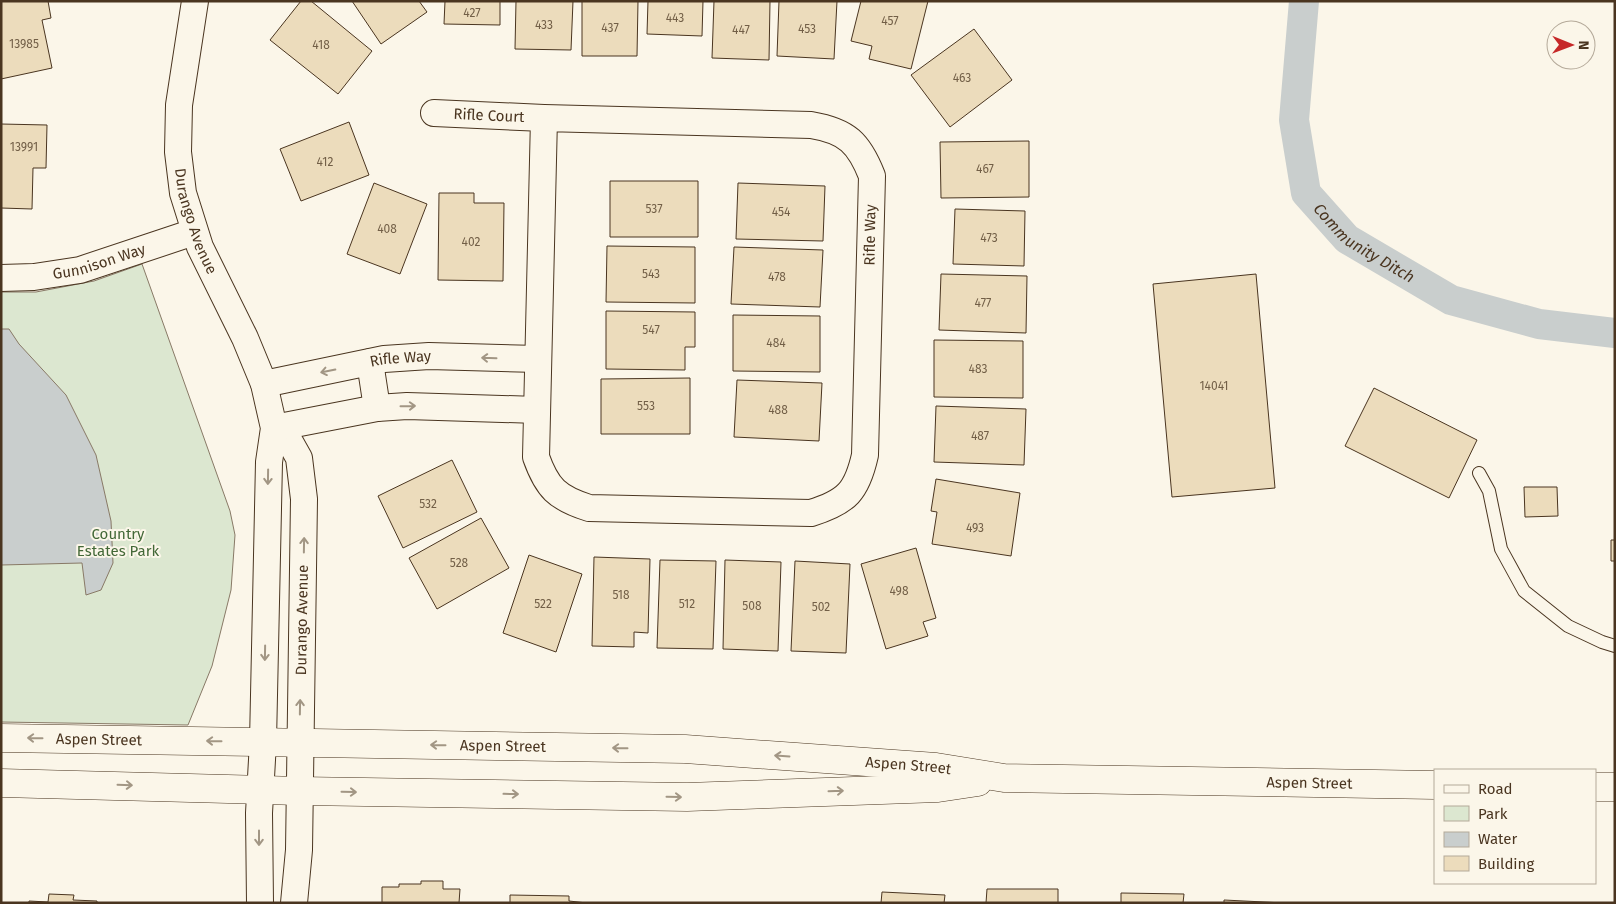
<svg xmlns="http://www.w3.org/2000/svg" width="1616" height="904" font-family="'Fira Sans',sans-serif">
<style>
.green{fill:#dce7d0;stroke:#887966}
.water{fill:#c9cecd;stroke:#887966}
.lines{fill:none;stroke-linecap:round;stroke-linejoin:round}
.canal{stroke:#c9cecd;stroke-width:30}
.building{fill:#ecdcbc;stroke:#4a3520}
.lane-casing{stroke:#4a3520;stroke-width:14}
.street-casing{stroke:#4a3520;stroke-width:28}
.secondary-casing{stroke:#4a3520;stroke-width:29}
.lane{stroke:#fbf6e9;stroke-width:12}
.street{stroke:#fbf6e9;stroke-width:26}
.secondary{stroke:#fbf6e9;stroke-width:28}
.oneway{stroke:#a29684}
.labels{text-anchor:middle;stroke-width:4;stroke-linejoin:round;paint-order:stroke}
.number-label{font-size:12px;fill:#725f47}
.street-label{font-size:15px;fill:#4a3520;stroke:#fbf6e9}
.park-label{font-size:15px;fill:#436837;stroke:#fbf6e9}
.water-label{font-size:16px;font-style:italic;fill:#4a3520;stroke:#fbf6e9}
</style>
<rect width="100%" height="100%" fill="#fbf6e9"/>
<path class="green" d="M142,264l88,247 5,24 -4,55 -19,76 -24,59 -187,-3v-430h35l58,-11z"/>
<path class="water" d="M1,329h8l10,15 47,51 30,60 15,66 2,42 -12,27 -15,5 -4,-32 -81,2z"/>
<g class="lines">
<path class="canal" id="s1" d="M1304,1l-10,119 12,73 41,46 104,61 88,24 76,9"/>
</g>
<path class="building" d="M1,1h47l3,17 -9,2 10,48 -51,11z
M301,1h10l61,50 -34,43 -68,-54z
M352,1h67l8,11 -46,32z
M445,1h55v24l-56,-1z
M516,1h57l-2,49 -56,-1z
M582,1h56l-1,55h-55z
M648,1h55l-1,35 -55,-2z
M714,1h56l-1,59 -57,-2z
M779,1h58l-3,58 -57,-3z
M861,1h67l-17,68 -42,-10 3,-13 -21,-5z
M974,29l38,51 -62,47 -39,-52z
M349,122l20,53 -68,26 -21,-52z
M1,124l46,1 -1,43h-13l-1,41 -31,-1z
M1029,141v56l-88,1 -1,-56z
M610,181h88v56h-88z
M374,183l53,21 -27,70 -53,-20z
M738,183l87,3 -2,55 -87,-2z
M439,193h35v10h30l-1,78 -65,-1z
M955,209l70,2 -1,55 -71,-2z
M607,246l88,1v56l-89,-1z
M734,247l89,3 -3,57 -89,-3z
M941,274l86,2 -1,57 -87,-3z
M1256,274l19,214 -103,9 -19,-213z
M606,311l89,1v35h-10v23l-79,-1z
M733,315l87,1v56l-87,-1z
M934,340l89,1v57l-89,-1z
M690,378v56h-89v-55z
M737,380l85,3 -3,58 -85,-4z
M1374,388l103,52 -28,58 -104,-52z
M936,406l90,3 -2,56 -90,-3z
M452,460l25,52 -74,36 -25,-52z
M936,479l84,14 -9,63 -79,-12 5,-32 -6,-1z
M1524,487h33l1,29 -33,1z
M481,518l28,50 -72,41 -28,-51z
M1611,540h4v21h-4z
M916,548l20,70 -13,4 5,14 -42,13 -25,-85z
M529,555l53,19 -26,78 -53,-19z
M594,557l56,2 -2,74 -14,-1v15l-42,-1z
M660,560l56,1 -3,88 -56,-1z
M725,560l56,2 -3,89 -55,-2z
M795,561l55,3 -4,89 -55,-2z
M421,881h22v8h17l-1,14h-77v-16h17v-3h22z
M987,889h71v14h-72z
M882,892l63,3 -1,8h-63z
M1121,893l63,1 -1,9h-62z
M49,894l25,1 -1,5 24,1v2h-68v-2l19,1z
M510,895l59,1v5l18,2h-77z
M1224,900l60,3h-60z"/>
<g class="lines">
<defs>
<path id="lane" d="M1479,473l10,18 12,58 23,42 44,35 34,16 13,4"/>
<g id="street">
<path id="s2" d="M195,1l-16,104 -1,47 5,41 17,54 45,91 19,46 10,44 -5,34 -6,280 -4,71 1,90"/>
<path id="s3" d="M434,113l110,5 267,7c36,6 48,18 61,51l-7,279c-8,36 -18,47 -54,58l-222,-5c-32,-10 -42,-20 -53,-51l8,-339"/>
<path id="s4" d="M1,278l33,-1 46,-7 114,-38"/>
<path d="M370,362l7,46"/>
<path id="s5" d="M264,384l120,-25 45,-3 109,3"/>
<path d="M274,428l16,14 9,16 5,41 -5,351 -5,53"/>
<path d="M274,428l103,-20 30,-2 130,4"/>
</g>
<g id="secondary">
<path id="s6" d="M1,738l684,11 251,18 68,11 431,7"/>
<path d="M1,783l299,8 387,6 251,-9 40,-6"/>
<path d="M1595,787h20"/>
</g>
</defs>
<use href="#lane" class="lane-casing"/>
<use href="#street" class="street-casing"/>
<use href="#secondary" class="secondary-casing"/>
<use href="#lane" class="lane"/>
<use href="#street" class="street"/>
<use href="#secondary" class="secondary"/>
</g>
<defs><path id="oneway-shaft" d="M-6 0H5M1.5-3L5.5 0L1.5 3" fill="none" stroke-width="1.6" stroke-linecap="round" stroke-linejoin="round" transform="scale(1.25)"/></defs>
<g class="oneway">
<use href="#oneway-shaft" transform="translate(489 358) rotate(-178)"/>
<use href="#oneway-shaft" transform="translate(328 371) rotate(169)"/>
<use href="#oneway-shaft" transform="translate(408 406) rotate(-1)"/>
<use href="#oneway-shaft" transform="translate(268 477) rotate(91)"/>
<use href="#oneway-shaft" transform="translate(304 545) rotate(-89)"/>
<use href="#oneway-shaft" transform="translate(265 653) rotate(91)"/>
<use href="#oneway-shaft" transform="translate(300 707) rotate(-89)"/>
<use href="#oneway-shaft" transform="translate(35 738) rotate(-179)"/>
<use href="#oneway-shaft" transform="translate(214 741) rotate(-179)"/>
<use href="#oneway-shaft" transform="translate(438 745) rotate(-179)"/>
<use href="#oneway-shaft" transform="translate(620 748) rotate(-179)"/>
<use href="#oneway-shaft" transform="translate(782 756) rotate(-176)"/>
<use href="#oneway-shaft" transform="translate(125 785) rotate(2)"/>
<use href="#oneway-shaft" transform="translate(836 791) rotate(-2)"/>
<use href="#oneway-shaft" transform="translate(349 792) rotate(1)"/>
<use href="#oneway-shaft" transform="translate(511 794) rotate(1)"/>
<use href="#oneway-shaft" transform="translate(674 797) rotate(1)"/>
<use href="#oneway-shaft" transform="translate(259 838) rotate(90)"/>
</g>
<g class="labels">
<g class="number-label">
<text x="472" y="17">427</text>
<text x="675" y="22">443</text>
<text x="890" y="25">457</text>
<text x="544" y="29">433</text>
<text x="610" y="32">437</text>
<text x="807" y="33">453</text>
<text x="741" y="34">447</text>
<text x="24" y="48">13985</text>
<text x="321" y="49">418</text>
<text x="962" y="82">463</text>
<text x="24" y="151">13991</text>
<text x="325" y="166">412</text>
<text x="985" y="173">467</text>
<text x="654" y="213">537</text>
<text x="781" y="216">454</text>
<text x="387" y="233">408</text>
<text x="989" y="242">473</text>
<text x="471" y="246">402</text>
<text x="651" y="278">543</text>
<text x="777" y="281">478</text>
<text x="983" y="307">477</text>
<text x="651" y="334">547</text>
<text x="776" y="347">484</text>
<text x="978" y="373">483</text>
<text x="1214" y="390">14041</text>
<text x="646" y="410">553</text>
<text x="778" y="414">488</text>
<text x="980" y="440">487</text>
<text x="428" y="508">532</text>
<text x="975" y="532">493</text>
<text x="459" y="567">528</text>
<text x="899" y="595">498</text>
<text x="621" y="599">518</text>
<text x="543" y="608">522</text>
<text x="687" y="608">512</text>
<text x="752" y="610">508</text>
<text x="821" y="611">502</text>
</g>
<g class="street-label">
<text dy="5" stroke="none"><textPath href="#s3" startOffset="55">Rifle Court</textPath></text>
<text dy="5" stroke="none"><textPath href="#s2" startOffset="224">Durango Avenue</textPath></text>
<text transform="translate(870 235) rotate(-89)" y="5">Rifle Way</text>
<text dy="5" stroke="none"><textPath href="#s4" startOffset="100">Gunnison Way</textPath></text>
<text dy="5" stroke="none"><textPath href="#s5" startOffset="139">Rifle Way</textPath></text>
<text transform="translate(302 620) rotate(-89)" y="5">Durango Avenue</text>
<text dy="5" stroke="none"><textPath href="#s6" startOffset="98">Aspen Street</textPath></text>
<text dy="5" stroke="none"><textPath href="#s6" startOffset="502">Aspen Street</textPath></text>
<text dy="5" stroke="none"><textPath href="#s6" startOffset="908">Aspen Street</textPath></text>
<text dy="5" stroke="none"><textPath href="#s6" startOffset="1310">Aspen Street</textPath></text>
</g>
<g class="park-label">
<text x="118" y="539">Country<tspan x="118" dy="17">Estates Park</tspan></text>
</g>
<g class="water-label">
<text dy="6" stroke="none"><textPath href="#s1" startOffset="271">Community Ditch</textPath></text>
</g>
</g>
<rect width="1616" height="904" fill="none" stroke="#4a3520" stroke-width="5"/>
<rect x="1434" y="769" width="162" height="115" fill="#fbf6e9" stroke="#b4a999"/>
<rect x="1444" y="785" width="25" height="8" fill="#fbf6e9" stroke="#b4a999"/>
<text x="1478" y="794" font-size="15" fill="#4a3520">Road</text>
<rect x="1444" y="806" width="25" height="15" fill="#dce7d0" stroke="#b4a999"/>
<text x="1478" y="819" font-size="15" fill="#4a3520">Park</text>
<rect x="1444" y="832" width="25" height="15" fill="#c9cecd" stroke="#b4a999"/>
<text x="1478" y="844" font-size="15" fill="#4a3520">Water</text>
<rect x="1444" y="856" width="25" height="15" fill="#ecdcbc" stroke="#b4a999"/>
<text x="1478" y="869" font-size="15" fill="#4a3520">Building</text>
<g transform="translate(1571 45) rotate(91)"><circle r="24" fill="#fbf6e9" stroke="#b4a999"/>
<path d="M0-4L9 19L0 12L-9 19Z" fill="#c62828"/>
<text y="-8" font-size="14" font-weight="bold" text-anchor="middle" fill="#4a3520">N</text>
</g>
</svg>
